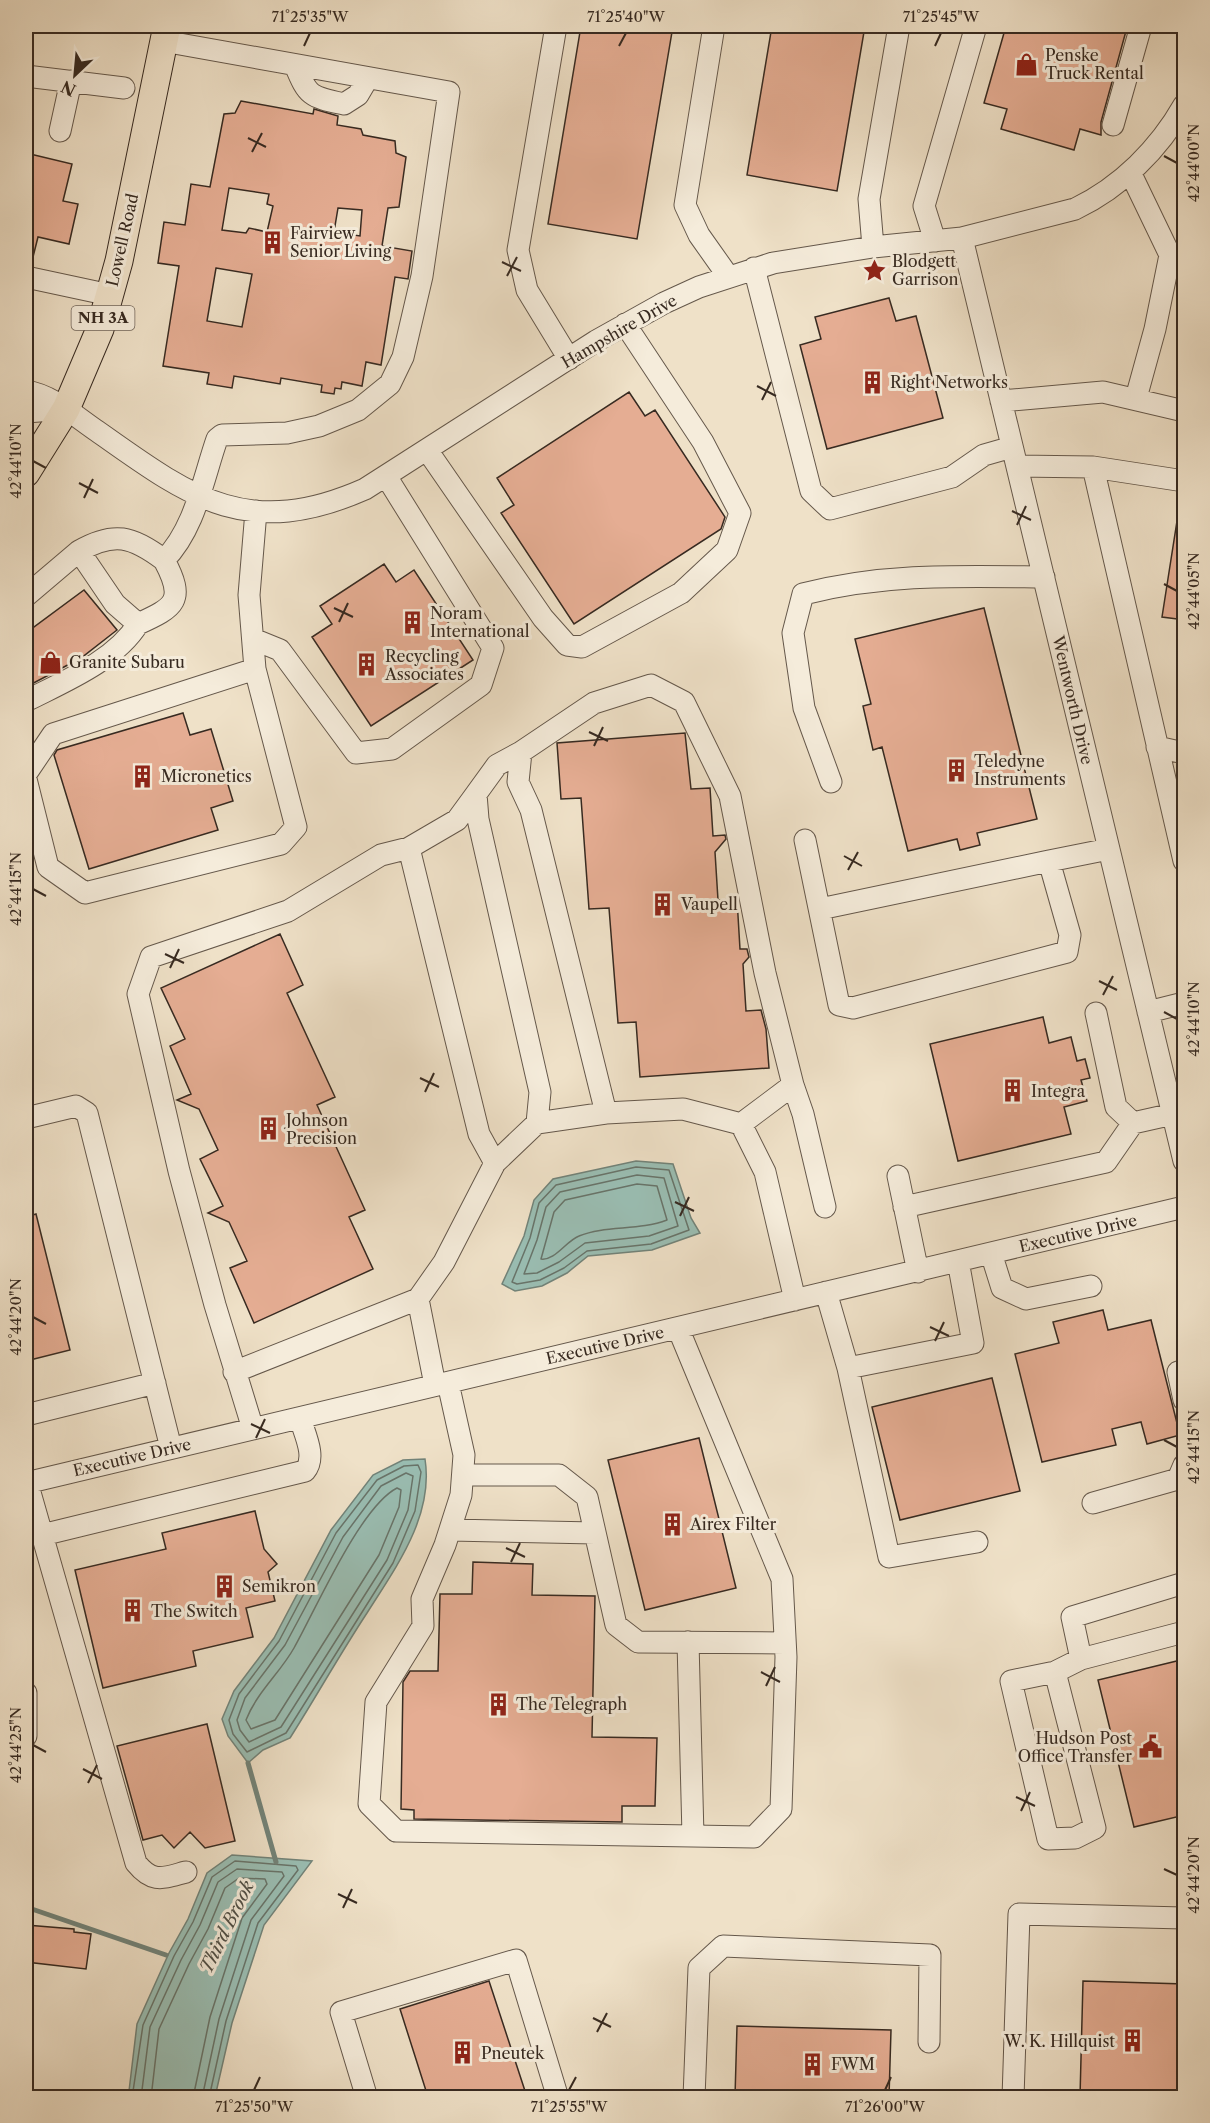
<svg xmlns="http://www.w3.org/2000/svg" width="1210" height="2123" font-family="'Libre Caslon Text',serif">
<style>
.water{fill:#9abeb3;stroke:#728379;stroke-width:1.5}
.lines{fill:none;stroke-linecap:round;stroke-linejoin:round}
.shore{stroke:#68746a;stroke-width:1.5}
.stream{stroke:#728379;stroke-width:5}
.building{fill:#e5ad93;stroke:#372a21;stroke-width:1.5;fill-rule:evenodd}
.minor-casing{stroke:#65584b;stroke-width:23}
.major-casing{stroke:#372a21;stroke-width:29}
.minor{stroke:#f5ecdb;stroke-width:21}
.major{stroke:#efe1c8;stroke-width:27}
.ticks{fill:none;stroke:#372a21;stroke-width:2}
.labels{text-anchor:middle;stroke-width:6;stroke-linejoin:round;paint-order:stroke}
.shield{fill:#f5ecdb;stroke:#706459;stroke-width:1.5}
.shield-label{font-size:15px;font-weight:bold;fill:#372a21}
.poi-label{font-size:16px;fill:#372a21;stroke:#f5ecdb;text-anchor:start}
.street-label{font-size:16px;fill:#372a21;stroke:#f5ecdb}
.water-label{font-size:18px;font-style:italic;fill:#504f46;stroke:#f5ecdb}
.neatline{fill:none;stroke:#372a21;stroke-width:2}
.ticks-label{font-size:15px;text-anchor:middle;fill:#372a21}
</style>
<rect width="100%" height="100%" fill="#efe1c8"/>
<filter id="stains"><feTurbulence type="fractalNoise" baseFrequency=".00333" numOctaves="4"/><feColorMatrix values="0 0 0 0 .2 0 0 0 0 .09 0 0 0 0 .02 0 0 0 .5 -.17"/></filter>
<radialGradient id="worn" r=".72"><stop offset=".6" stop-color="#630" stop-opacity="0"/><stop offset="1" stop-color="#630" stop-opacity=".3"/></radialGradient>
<path class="water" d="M636,1161l37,3 18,54 9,15 -48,17 -64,6 -21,17 -25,13 -27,5 -13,-7 22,-48 10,-36 19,-21z
M425,1459c9,57 -29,108 -58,154 -27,41 -51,84 -77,125l-27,12 -15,13 -20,-27 -6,-17 12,-28 40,-53 57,-108 42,-55 30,-15z
M232,1855l80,6 -48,64 -32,98 -17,74h-89l3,-6 8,-67 32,-71 19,-34 19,-46z"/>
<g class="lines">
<path class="shore" d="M636,1167l33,3 20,60 -38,14 -64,7 -23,17 -24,12 -23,4 -5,-2 18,-44 9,-35 17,-18z
M637,1175l27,3 14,48 -29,10 -64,7 -26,19 -22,11 -13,1 13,-34 9,-33 14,-15z
M637,1184l20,2 10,34c-28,11 -62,5 -88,16 -13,5 -24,25 -38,23l13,-47 11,-12z
M404,1466l14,-1 3,7 -6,39 -22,52 -107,170 -39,19 -14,-18 -4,-14 10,-26 40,-53 57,-108 41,-53z
M406,1473l7,3 -5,34 -21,50 -106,167 -32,15 -9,-12 -3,-10 8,-22 40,-53 58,-108 38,-51z
M397,1488l4,2 -2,17 -20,48 -104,165 -24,9 -5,-9c11,-28 34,-47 48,-72 22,-39 66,-141 103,-160z
M132,2098l11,-73 31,-69 19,-34 19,-45 23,-16 61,5 2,4 -40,53 -32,98 -17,77
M141,2098l9,-71 31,-67 19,-35 18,-43 19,-13 45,3 2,4 -33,44 -32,99 -17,79
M151,2098l8,-69 30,-65 19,-35 17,-41 14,-10 26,1 2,5 -25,34 -32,99 -17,81"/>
<path class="stream" d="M248,1763l28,99
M26,1907l140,48"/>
</g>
<path class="building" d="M581,26h92l-36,213 -89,-15z
M772,26h93l-28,165 -90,-16z
M1006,26h103l17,5 -25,91v13l-21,-6 -6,21 -73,-21 6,-20 -23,-6z
M241,101l72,13 1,-5 24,7 -1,9 24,4 2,6 32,6 1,12 10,4 -7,50 -11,1 -6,38 30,5 -4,28 -13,-2 -14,88 -15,-3 -4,24 -20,-4 -1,7 -6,-1 -1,6 -13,-2 1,-7 -41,-7 -1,6 -46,-8 -2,12 -25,-4 2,-11 -46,-7 16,-100 -21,-3 6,-41 21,3 6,-41 19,3 14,-73 11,-1zM229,188l40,6 -2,10 6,2 -6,26 -18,-4 -3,5 -24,-3zM338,208l24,2 -2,26 -26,-4zM216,268l36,6 -10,53 -35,-6z
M26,153l46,11 -9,37 15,3 -9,40 -31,-7 -7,28h-5z
M889,298l7,23 20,-5 27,102 -116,31 -27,-104 21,-6 -6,-22z
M629,392l16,24 10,-6 70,107 -4,12 -147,95 -73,-111 13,-8 -17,-27z
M1177,521l8,1v98l-23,-3z
M384,564l12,18 18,-12 59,90 -102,66 -59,-89 20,-13 -12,-18z
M84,590l33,40 -36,28 -55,29v-54z
M984,608l53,211 -60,14 3,12 -20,5 -3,-11 -49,12 -26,-104 -9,3 -10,-44 8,-2 -16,-65z
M183,713l7,22 21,-6 22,72 -22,7 7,22 -129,39 -35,-114 3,-5z
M685,733l6,56 19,-1 3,48 12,-1 1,4 -11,13 3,48 19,-1 3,50h7l2,8 -6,7 3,47 15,-1 5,19 3,39 -129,9 -4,-55 -18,1 -9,-115 -20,1 -8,-111 -20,1 -4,-56z
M280,934l23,51 -16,8 48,104 -18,8 48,105 -16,7 24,52 -119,54 -24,-55 17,-7 -18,-39 -21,-9 15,-7 -23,-47 18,-9 -19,-41 -22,-9 14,-6 -21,-48 15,-7 -24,-51z
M1043,1017l6,26 22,-6 6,24 8,-2 5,19 -9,2 6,21 -23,6 7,27 -113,27 -28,-117z
M36,1214l34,136 -44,11v-144z
M1103,1310l5,20 43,-10 29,115 -33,9 -6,-22 -29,7 4,16 -74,17 -27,-108 44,-11 -6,-21z
M992,1378l28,113 -120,29 -28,-113z
M699,1438l37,150 -91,22 -37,-150z
M255,1511l9,38 13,15 -9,8 7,29 -29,7 7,29 -60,14 3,15 -93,22 -28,-118 91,-21 -4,-16z
M473,1562l60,2 -1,31 63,1 -3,141 65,1 -2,68h-33v16l-208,-3v-9l-13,-1 2,-127 7,-11h28l2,-77h32z
M1185,1659v156l-51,12 -36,-147z
M207,1724l28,117 -30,7 -15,-16 -16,16 -12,-13 -19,5 -26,-94z
M26,1925l48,4v3l17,2 -5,35 -60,-7z
M489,1981l38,116h-99l-28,-88z
M1083,1981l102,3v113h-105z
M737,2026l154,4 -2,67h-154z"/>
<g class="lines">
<defs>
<path id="minor" d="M556,26l-38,224 9,40 42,69
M714,26l-29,179 14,30 29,41
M163,41l286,51 -27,184 -19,81 -13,27 -32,26 -39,16 -32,7 -65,2 -5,4c-14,40 -22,90 -53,121 -32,-24 -50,-29 -85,-9l36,53 23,20c37,-17 48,-23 26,-64
M295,65c13,32 16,32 49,39l14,-9 10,-17
M26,76l98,12
M1113,125l28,-99
M60,131l11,-50
M1130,172l40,83 14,5
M962,238l222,923
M935,241l-11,-35 52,-180
M873,247l-4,-48 30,-173
M754,268l57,223 19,18 122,-32 32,-22 28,-8
M26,277l84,18
M26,391c26,4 49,25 71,40 93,66 150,110 268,58l231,-148 68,-38 35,-16 74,-24 100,-16 89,-9 113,-29c46,-22 84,-60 109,-104
M1136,398l19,-69 15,-74
M1001,401l102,-9 81,19
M26,412l40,-3
M427,450l116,168 24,27 15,2 99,-54 46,-43 13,-37 -37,-71 -78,-118
M1017,466l76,1 91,14
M1093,467l91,394
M26,596l53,-45
M253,639l27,11 76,103 36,-4 89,-64 12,-37 -107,-172
M26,701c37,-19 89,-40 112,-77
M1157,747l27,6
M26,774l27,-40 202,-65
M26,779l22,88 37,26 196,-49 15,-17 -41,-158 -6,-74 7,-84
M831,782l-27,-74 -11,-75 10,-39c81,-21 158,-18 241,-17
M805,840l34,165 14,3 214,-56 3,-17 -21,-74 60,-12
M409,848l48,-28 19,-26
M820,909l229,-48
M1148,1012l36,-9
M1096,1013l20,94 17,16 40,-9
M26,1118l50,-12 11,7 84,335
M537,1123l69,-10
M741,1124l52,-39
M898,1176l20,96
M904,1207l202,-45 27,-39
M991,1253l11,35 24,11 65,-13
M826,1292l22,76 125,-25 -15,-82
M795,1300l-30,-128 -24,-48 -58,-15 -77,4 -75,-303 -13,-28 3,-30 73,-49 57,-18 33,17 46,94 35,177 28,112 10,29 22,93
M848,1368l41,189 88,-15
M234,1372l184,-73
M1178,1372l6,28
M448,1383l16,72 -3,40 -16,50 -23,54 1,27 -47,76 -7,102 27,27 358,6 27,-28 5,-152 -4,-78 -104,-251
M435,1385l-17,-86 26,-37 51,-99 42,-40 3,-31 -62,-273 -2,-25 21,-29 24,-13
M26,1415l129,-32
M253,1429l-38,-124 -36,-134 -41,-177 13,-37 137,-46 93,-56 28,-7 70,286 16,29
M463,1475h96l28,22 29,128 22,17 147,1
M27,1482l109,381c17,21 27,15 50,9
M26,1483l1158,-276
M1093,1503l85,-24 6,-14
M450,1530l145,3
M42,1535l263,-64c12,-14 -1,-38 -5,-53
M688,1642l5,194
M1081,1659l-9,-42 112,-34
M1055,1672l-44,9 37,158 27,-1 20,-10 -40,-156 26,-13 103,-27
M26,1693v43
M367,2098l-26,-86 175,-52 42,138
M694,2098l5,-130 24,-22 207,9 -1,87
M1013,2098l6,-184 165,4"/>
<path id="major" d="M26,473l40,-64 34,-80 19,-68 48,-235"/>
</defs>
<use href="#minor" class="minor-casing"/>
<use href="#major" class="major-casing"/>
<use href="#minor" class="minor"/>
<use href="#major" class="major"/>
</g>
<path class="ticks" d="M304,46l6,-13M619,46l7,-13M935,46l6,-13M248,138l18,9M252,152l10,-19M1164,156l13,7M502,262l19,9M507,276l10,-19M757,386l19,10M762,400l9,-18M33,461l13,7M79,483l19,10M84,498l9,-19M1012,511l19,9M1017,525l9,-19M1164,584l13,7M334,608l19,9M339,622l9,-19M589,732l19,9M594,746l9,-19M844,856l18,10M848,870l10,-18M33,889l13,7M165,954l19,9M170,968l9,-19M1099,981l18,9M1103,995l10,-19M1164,1012l13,7M420,1078l19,9M425,1092l9,-19M675,1202l19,9M680,1216l9,-19M33,1317l13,7M930,1327l19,9M935,1341l9,-19M251,1424l19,9M256,1438l9,-19M1164,1440l13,7M506,1548l19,9M511,1562l9,-19M761,1672l19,10M766,1686l9,-19M33,1745l13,7M83,1769l19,10M88,1783l9,-18M1016,1797l19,9M1021,1811l9,-19M1164,1869l13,6M338,1894l19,9M343,1908l9,-19M593,2018l18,9M597,2032l10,-19M254,2090l6,-13M569,2090l7,-13M885,2090l6,-13"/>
<defs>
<symbol id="shop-bare" viewBox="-9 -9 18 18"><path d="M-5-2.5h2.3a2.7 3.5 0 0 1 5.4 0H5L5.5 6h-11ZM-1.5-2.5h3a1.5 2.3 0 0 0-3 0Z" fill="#8f2418" stroke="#f5ecdb" stroke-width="2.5" paint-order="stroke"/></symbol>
<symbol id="building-bare" viewBox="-9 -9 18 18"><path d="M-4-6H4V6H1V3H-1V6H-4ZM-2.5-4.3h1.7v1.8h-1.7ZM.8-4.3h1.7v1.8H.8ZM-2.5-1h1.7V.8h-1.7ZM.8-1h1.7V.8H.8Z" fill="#8f2418" stroke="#f5ecdb" stroke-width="2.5" paint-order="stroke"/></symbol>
<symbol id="sight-bare" viewBox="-9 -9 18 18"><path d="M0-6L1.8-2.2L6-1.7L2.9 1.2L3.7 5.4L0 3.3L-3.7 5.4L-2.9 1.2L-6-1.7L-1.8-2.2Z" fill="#8f2418" stroke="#f5ecdb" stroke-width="2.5" paint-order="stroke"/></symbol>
<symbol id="civic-bare" viewBox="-9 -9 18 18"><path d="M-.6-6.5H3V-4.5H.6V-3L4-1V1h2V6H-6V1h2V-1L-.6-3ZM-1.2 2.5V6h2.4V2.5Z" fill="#8f2418" stroke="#f5ecdb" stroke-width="2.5" paint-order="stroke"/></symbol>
</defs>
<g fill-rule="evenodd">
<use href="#shop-bare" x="1010" y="48" width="33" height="33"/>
<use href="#building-bare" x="256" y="226" width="33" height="33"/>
<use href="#sight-bare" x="858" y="254" width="33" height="33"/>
<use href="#building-bare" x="856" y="366" width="33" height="33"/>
<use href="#building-bare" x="396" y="606" width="33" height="33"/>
<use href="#shop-bare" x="34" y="646" width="33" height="33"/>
<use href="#building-bare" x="350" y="648" width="33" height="33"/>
<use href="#building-bare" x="940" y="754" width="33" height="33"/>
<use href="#building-bare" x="126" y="760" width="33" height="33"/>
<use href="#building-bare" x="646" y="888" width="33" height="33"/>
<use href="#building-bare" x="996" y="1074" width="33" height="33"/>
<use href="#building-bare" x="252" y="1112" width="33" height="33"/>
<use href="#building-bare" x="656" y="1508" width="33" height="33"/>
<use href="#building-bare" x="208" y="1570" width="33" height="33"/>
<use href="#building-bare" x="116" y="1594" width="33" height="33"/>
<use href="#building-bare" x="482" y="1688" width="33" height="33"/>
<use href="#civic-bare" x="1134" y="1730" width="33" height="33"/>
<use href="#building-bare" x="1116" y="2024" width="33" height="33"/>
<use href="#building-bare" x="446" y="2036" width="33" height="33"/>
<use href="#building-bare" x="796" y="2048" width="33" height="33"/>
</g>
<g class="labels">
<rect class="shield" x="71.5" y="306" width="63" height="24" rx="4.5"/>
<g class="shield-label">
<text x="103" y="323">NH 3A</text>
</g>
<g class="poi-label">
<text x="1045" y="61">Penske<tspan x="1045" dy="18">Truck Rental</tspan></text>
<text x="290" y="239">Fairview<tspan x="290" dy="18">Senior Living</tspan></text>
<text x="892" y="267">Blodgett<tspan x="892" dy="18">Garrison</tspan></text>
<text x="890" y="388">Right Networks</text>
<text x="430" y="619">Noram<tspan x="430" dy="18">International</tspan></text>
<text x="385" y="662">Recycling<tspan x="385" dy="18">Associates</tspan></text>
<text x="69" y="668">Granite Subaru</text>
<text x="974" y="767">Teledyne<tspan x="974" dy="18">Instruments</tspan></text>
<text x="161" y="782">Micronetics</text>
<text x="681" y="910">Vaupell</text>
<text x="1031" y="1097">Integra</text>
<text x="286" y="1126">Johnson<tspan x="286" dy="18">Precision</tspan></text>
<text x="690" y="1530">Airex Filter</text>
<text x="242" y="1592">Semikron</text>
<text x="151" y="1617">The Switch</text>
<text x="516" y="1710">The Telegraph</text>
<text x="1132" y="1744" text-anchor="end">Hudson Post<tspan x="1132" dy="18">Office Transfer</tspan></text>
<text x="1115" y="2047" text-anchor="end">W. K. Hillquist</text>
<text x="481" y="2059">Pneutek</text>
<text x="831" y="2070">FWM</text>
</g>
<g class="street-label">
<text transform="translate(122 240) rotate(-77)" y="6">Lowell Road</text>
<text transform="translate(619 331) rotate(-30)" y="6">Hampshire Drive</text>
<text transform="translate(1073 700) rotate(77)" y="6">Wentworth Drive</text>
<text transform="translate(1078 1233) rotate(-13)" y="6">Executive Drive</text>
<text transform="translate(605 1345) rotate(-13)" y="6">Executive Drive</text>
<text transform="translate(132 1457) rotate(-13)" y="6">Executive Drive</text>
</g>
<g class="water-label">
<text transform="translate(227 1927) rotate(-64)" y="6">Third Brook</text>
</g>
</g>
<rect width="1210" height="2123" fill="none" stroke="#efe1c8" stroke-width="66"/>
<g transform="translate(75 75) rotate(206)" stroke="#f5ecdb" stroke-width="4.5" paint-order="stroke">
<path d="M0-4.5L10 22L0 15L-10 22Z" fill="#372a21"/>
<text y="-9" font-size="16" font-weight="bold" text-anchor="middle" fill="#372a21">N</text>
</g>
<rect x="33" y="33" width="1144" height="2057" class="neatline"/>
<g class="ticks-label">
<text x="310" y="22">71°25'35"W</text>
<text x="626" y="22">71°25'40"W</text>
<text x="941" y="22">71°25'45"W</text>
<text transform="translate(1194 163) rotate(-90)" y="5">42°44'00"N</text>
<text transform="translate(16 461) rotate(-90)" y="5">42°44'10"N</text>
<text transform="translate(1194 591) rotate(-90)" y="5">42°44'05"N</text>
<text transform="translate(16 889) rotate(-90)" y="5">42°44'15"N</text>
<text transform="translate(1194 1019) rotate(-90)" y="5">42°44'10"N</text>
<text transform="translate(16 1317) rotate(-90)" y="5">42°44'20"N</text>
<text transform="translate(1194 1447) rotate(-90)" y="5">42°44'15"N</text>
<text transform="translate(16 1745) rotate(-90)" y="5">42°44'25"N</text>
<text transform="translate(1194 1875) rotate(-90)" y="5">42°44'20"N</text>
<text x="254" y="2112">71°25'50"W</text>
<text x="569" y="2112">71°25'55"W</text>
<text x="885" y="2112">71°26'00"W</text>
</g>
<rect width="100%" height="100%" filter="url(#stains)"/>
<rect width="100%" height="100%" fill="url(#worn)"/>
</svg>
